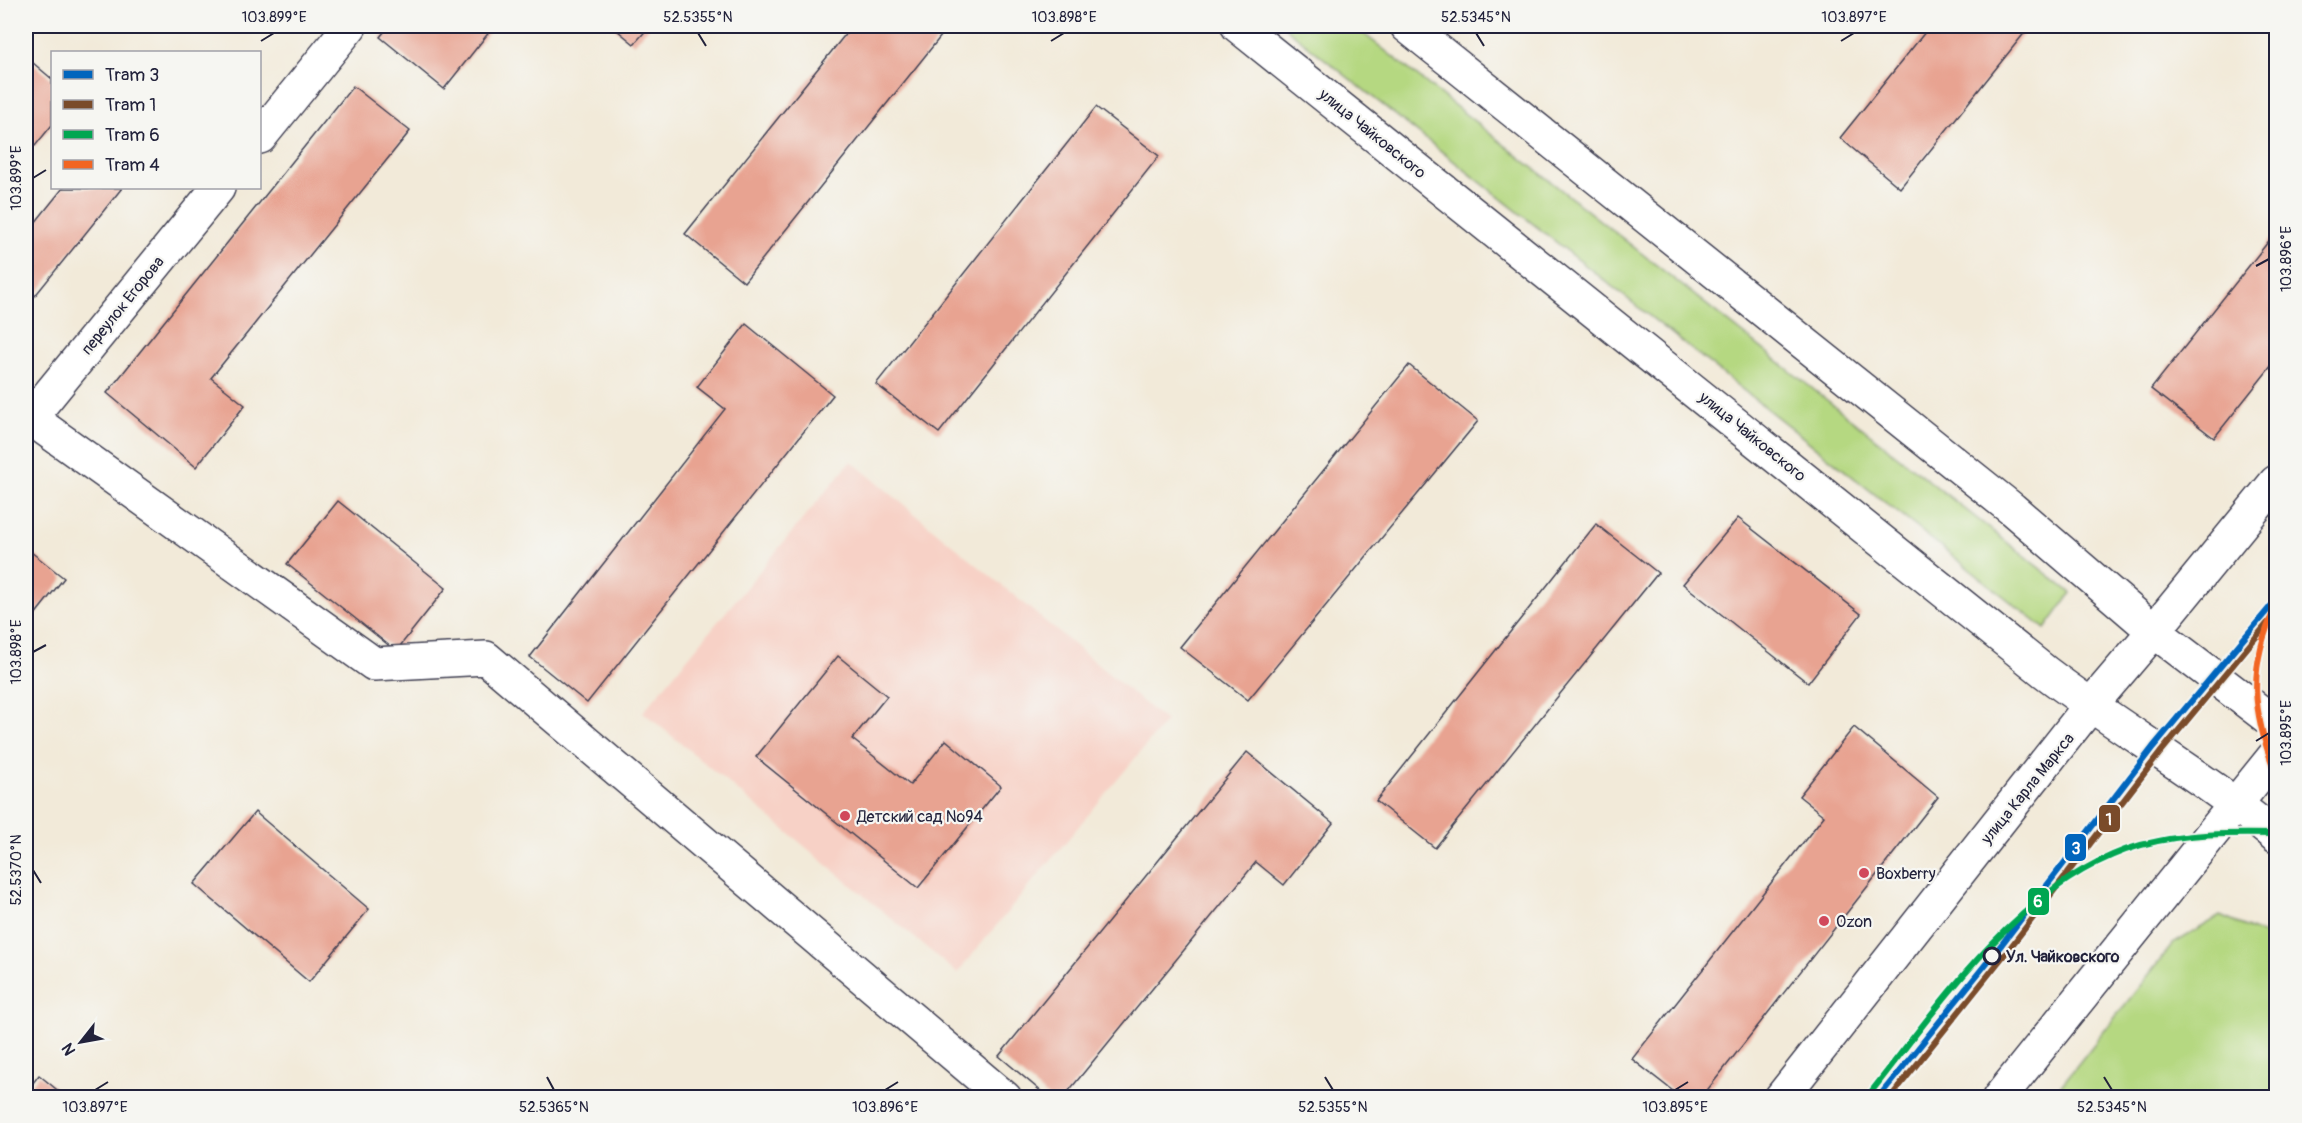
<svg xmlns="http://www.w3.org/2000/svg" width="2302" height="1123" font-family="Pangolin,sans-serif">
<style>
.built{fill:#f7d1c6}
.green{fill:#b5d881;stroke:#6c7d5e;stroke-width:1.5}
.building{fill:#e8a391}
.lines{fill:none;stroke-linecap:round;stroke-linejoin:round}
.minor-casing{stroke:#414053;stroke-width:36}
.major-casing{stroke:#414053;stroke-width:36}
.minor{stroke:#fff;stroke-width:33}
.major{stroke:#fff;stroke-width:33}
.tram-1-casing{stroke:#f6f6f2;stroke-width:10}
.tram-2-casing{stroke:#f6f6f2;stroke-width:10}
.tram-3-casing{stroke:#f6f6f2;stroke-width:10}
.tram-4-casing{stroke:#f6f6f2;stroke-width:10}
.tram-1{stroke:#0065bd;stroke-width:6}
.tram-2{stroke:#7a4b2a;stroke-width:6}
.tram-3{stroke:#00a651;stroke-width:6}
.tram-4{stroke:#f26522;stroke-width:6}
.ticks{fill:none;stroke:#22223b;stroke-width:2}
.poi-dot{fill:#d1495b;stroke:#f6f6f2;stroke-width:2}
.stop-dot{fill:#f6f6f2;stroke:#22223b;stroke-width:3}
.labels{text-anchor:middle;stroke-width:4.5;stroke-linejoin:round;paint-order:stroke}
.street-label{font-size:16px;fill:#22223b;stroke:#f6f6f2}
.poi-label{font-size:16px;fill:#22223b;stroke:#f6f6f2;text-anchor:start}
.stop-label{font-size:16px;font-weight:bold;fill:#22223b;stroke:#f6f6f2;text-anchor:start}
.line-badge{stroke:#f6f6f2;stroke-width:2}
.badge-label{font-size:16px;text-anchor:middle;font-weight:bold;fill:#fff}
.neatline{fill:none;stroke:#22223b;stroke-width:2}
.ticks-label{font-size:15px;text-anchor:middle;fill:#22223b}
</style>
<rect width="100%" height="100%" fill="#f6f6f2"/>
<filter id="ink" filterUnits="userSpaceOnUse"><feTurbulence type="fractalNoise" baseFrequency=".0167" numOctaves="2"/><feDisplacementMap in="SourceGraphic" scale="12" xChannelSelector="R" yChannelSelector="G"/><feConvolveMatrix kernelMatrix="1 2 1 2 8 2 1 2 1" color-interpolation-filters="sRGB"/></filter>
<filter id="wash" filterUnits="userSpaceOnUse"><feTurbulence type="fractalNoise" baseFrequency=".008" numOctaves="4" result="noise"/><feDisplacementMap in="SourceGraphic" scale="24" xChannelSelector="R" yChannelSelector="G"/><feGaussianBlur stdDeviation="1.35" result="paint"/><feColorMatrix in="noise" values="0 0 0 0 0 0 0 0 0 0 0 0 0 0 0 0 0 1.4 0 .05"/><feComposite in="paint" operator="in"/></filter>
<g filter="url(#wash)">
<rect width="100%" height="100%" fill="#f2ead9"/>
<path class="built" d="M851,461l315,260 -209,252 -314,-261z"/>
<path class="green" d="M1283,26h71l717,567 -26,36z
M2220,916l56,24v157h-224l121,-153z"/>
<g id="blocks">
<path class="building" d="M389,26h105l-50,63 -64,-52z
M612,26h38l-16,18z
M852,26h97l-205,256 -59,-48z
M1930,26h100l-130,162 -60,-50z
M26,57l26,22v46l-17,21 -9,-8z
M353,86l57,45 -199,247 34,27 -49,62 -89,-74z
M1096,107l63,49 -220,277 -63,-49z
M63,188h59l-96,119v-73z
M2276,232v128l-62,78 -63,-49z
M746,324l87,71 -246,308 -57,-46 195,-248 -28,-22z
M1409,365l69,56 -230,279 -68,-53z
M338,501l108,87 -50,63 -109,-87z
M1738,518l123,96 -53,69 -125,-99z
M1596,524l62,49 -223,275 -59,-47z
M26,548l38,30 -38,48z
M838,656l49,40 -35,43 58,46 36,-45 55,46 -83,102 -162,-131z
M1854,727l84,70 -237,301h-19l-50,-39 192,-243 -25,-20z
M1247,752l86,71 -49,62 -28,-23 -193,236h-14l-50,-42z
M255,812l114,97 -60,73 -115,-98z
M39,1075l28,23h-41v-6z"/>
</g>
</g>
<g filter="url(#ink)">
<use href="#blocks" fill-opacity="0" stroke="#414053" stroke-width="1.5"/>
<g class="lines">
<defs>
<path id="minor" d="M260,137l90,-111
M30,418l344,246 112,-6 519,440
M26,423l192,-235
M2154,631l122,-149"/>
<path id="major" d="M1238,26l807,646c75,57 158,104 231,164
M1407,26l605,483 142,122 122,93
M1781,1098l309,-392 64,-75
M1999,1098l277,-344"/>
</defs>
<use href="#minor" class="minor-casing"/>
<use href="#major" class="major-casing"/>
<use href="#minor" class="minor"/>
<use href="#major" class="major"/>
<defs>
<path id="tram-1" d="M1878,1098l124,-154 151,-197 123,-147"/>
<path id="tram-2" d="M1890,1098l119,-149 151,-196 116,-140"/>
<path id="tram-3" d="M1871,1092c71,-90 153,-214 270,-247 45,-12 89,-12 135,-11"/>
<path id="tram-4" d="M2276,606c-29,62 -24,106 0,168"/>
</defs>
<use href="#tram-1" class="tram-1-casing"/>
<use href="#tram-2" class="tram-2-casing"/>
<use href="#tram-3" class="tram-3-casing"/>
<use href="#tram-4" class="tram-4-casing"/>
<use href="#tram-1" class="tram-1"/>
<use href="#tram-2" class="tram-2"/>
<use href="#tram-3" class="tram-3"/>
<use href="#tram-4" class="tram-4"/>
</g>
</g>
<path class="ticks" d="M698,33l8,13M1476,33l8,13M261,41l13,-8M1051,41l13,-8M1841,41l13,-8M33,178l13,-8M2256,266l13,-7M33,652l13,-7M2256,741l13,-8M33,870l8,13M547,1077l7,13M1325,1077l8,13M2104,1077l8,13M95,1090l13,-8M885,1090l13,-8M1675,1090l13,-8"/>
<g class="poi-dot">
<circle cx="845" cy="816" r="6"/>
<circle cx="1864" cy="873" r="6"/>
<circle cx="1824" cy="921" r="6"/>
</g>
<circle class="stop-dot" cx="1992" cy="956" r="8"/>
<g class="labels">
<g class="street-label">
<text transform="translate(1373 133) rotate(39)" y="6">улица Чайковского</text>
<text transform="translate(122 305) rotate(-51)" y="6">переулок Егорова</text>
<text transform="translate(1753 436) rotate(39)" y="6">улица Чайковского</text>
<text transform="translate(2027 788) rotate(-51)" y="6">улица Карла Маркса</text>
</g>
<g class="poi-label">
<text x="857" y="822">Детский сад №94</text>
<text x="1876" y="879">Boxberry</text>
<text x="1836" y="927">Ozon</text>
</g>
<g class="stop-label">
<text x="2006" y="962">Ул. Чайковского</text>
</g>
</g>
<g class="line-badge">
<rect x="2098" y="804" width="23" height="29" rx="6" fill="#7a4b2a"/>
<rect x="2064" y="833" width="23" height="29" rx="6" fill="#0065bd"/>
<rect x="2027" y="887" width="23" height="29" rx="6" fill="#00a651"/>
</g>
<g class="badge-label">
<text x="2109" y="825">1</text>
<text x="2076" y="854">3</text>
<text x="2038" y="907">6</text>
</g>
<rect width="2302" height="1123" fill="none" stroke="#f6f6f2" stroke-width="66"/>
<rect x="51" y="51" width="210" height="138" fill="#f6f6f2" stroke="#a1a1a9" stroke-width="1.5"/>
<rect x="63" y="70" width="30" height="9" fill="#0065bd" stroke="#a1a1a9" stroke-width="1.5"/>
<text x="105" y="81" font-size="18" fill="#22223b">Tram 3</text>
<rect x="63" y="100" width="30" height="9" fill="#7a4b2a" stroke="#a1a1a9" stroke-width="1.5"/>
<text x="105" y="111" font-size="18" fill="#22223b">Tram 1</text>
<rect x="63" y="130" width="30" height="9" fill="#00a651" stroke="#a1a1a9" stroke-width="1.5"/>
<text x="105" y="141" font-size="18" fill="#22223b">Tram 6</text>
<rect x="63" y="160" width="30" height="9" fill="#f26522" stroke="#a1a1a9" stroke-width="1.5"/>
<text x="105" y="171" font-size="18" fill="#22223b">Tram 4</text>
<g transform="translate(81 1042) rotate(239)" stroke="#f6f6f2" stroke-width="4.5" paint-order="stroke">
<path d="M0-4.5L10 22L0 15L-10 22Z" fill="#22223b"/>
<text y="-9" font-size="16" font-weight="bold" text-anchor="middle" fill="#22223b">N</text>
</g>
<rect x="33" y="33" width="2236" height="1057" class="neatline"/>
<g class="ticks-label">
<text x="274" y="22">103.899°E</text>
<text x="698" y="22">52.5355°N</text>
<text x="1064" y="22">103.898°E</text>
<text x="1476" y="22">52.5345°N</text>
<text x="1854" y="22">103.897°E</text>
<text transform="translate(16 178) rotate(-90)" y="5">103.899°E</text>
<text transform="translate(2286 259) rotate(-90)" y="5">103.896°E</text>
<text transform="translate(16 652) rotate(-90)" y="5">103.898°E</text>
<text transform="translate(2286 733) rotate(-90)" y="5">103.895°E</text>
<text transform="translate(16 870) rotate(-90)" y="5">52.5370°N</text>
<text x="95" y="1112">103.897°E</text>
<text x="554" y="1112">52.5365°N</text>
<text x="885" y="1112">103.896°E</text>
<text x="1333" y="1112">52.5355°N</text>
<text x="1675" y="1112">103.895°E</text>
<text x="2112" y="1112">52.5345°N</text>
</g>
</svg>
